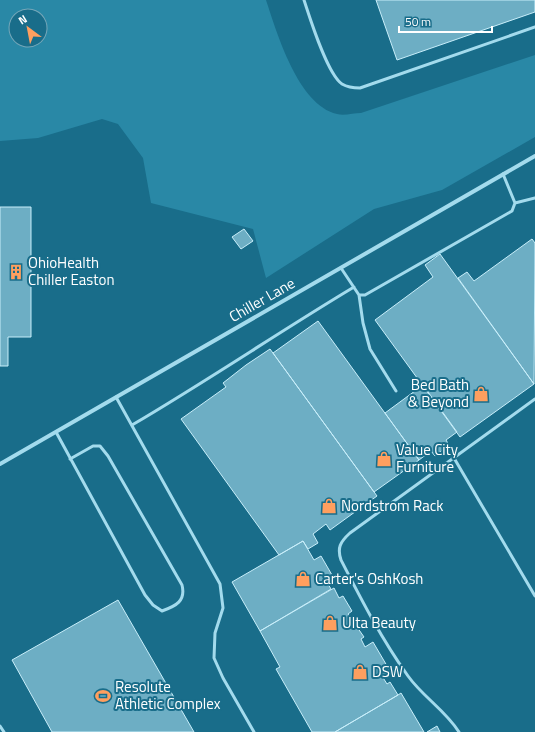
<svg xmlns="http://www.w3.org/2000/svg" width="535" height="732" font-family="'Titillium Web',sans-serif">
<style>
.green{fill:#2988a6;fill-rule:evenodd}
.building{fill:#6daec4;stroke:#c8eefa}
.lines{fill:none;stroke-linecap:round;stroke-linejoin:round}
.service{stroke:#a3dbed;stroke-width:3}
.minor{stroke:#a3dbed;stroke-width:4}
.labels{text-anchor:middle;stroke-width:4;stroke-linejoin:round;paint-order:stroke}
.poi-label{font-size:15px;fill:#fff;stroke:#196d8a;text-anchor:start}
.street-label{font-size:15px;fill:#fff;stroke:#196d8a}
</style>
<rect width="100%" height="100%" fill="#196d8a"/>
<path class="green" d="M0,0h266c11,33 32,105 71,114 7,2 17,-1 24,-1l174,-58v82l-93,53 -68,19 -108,69 -13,-49 -102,-26 -8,-45 -25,-34 -16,-5 -64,19 -38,3zM16,16h24v24h-24z"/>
<path class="building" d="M376,0h159v12l-138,48z
M0,207h31v130h-23v29h-8z
M244,229l9,12 -12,8 -9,-12z
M532,239l3,4 -1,141 -76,-106 9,-6 7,9z
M440,254l94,130 -74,53 -85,-117 58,-43 -8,-12z
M318,321l101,139 -45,32 -101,-139z
M270,349l107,147 -47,34 -4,-6 -13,10 5,9 -10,6 -5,-8 -24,14 -98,-136 45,-32 -3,-4 23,-18z
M423,385l34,47 -11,8 3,5 -14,11 -4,-5 -12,9 -34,-47z
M303,541l11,19 7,-4 11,19 -7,4 6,10 -71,42 -28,-49z
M334,588l5,10 4,-2 9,15 -4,3 16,23 -3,2 4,8 8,-5 17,29 -8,5 5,8 3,-2 8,13 -63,37h-23l-36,-63 4,-2 -20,-36z
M118,600l76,132h-142l-40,-72z
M401,693l23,39h-89l63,-37z
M437,726l3,6h-13z"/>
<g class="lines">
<path class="service" d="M304,0c6,18 23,74 38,84 5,3 11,4 18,4l175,-61
M515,203l20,-5
M341,268l18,27h6l147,-84 3,-8 -12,-29
M359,295l4,28 7,26 26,42
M116,397l104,187 3,24 -8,25 -1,25 9,20 31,54
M132,425c75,-44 147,-93 222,-138
M56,432l89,163 8,10 9,6c14,-5 24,-10 20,-26l-74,-129 -8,-10h-7l-23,13
M454,458l81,138
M0,726l4,6
M459,732c-14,-22 -36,-35 -51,-56 -26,-36 -47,-77 -67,-116 -4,-12 -1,-18 9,-27l185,-134"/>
<path class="minor" d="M0,464l535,-308"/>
</g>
<defs>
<symbol id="building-bare" viewBox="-9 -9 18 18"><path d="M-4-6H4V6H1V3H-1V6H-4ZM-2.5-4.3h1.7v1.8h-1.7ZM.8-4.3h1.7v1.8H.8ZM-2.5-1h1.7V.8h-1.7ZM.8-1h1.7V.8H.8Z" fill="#ff9f5f" stroke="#196d8a" stroke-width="2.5" paint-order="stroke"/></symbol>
<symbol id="shop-bare" viewBox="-9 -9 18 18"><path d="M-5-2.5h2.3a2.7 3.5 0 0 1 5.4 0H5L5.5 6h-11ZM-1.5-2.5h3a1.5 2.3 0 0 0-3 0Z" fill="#ff9f5f" stroke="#196d8a" stroke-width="2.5" paint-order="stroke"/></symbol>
<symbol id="stadium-bare" viewBox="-9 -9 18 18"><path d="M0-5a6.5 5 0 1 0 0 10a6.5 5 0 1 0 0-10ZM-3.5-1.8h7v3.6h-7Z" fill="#ff9f5f" stroke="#196d8a" stroke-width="2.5" paint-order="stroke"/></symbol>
</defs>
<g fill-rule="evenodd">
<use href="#building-bare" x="5" y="261" width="22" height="22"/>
<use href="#shop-bare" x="470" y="383" width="22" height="22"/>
<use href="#shop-bare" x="373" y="448" width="22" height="22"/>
<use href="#shop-bare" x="318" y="495" width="22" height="22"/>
<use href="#shop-bare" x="292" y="568" width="22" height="22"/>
<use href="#shop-bare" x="319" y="612" width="22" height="22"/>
<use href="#shop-bare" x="349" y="661" width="22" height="22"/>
<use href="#stadium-bare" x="92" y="685" width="22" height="22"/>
</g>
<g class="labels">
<g class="poi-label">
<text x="28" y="268">OhioHealth<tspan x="28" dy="17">Chiller Easton</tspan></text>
<text x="469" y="390" text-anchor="end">Bed Bath<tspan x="469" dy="17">&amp; Beyond</tspan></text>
<text x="396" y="455">Value City<tspan x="396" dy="17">Furniture</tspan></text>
<text x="341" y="511">Nordstrom Rack</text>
<text x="315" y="584">Carter's OshKosh</text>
<text x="342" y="628">Ulta Beauty</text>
<text x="372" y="677">DSW</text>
<text x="115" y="692">Resolute<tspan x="115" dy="17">Athletic Complex</tspan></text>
</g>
<g class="street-label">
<text transform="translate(262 300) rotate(-30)" y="5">Chiller Lane</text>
</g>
</g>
<g transform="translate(28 28) rotate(328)"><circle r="19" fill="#196d8a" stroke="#75a7b9"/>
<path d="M0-3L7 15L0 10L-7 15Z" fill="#ff9f5f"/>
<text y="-6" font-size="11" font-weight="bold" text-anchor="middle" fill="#ffffff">N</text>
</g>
<path d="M399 26v6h93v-6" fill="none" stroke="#ffffff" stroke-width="2"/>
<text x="405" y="26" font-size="12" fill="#ffffff" stroke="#196d8a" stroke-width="3" paint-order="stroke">50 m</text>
</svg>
